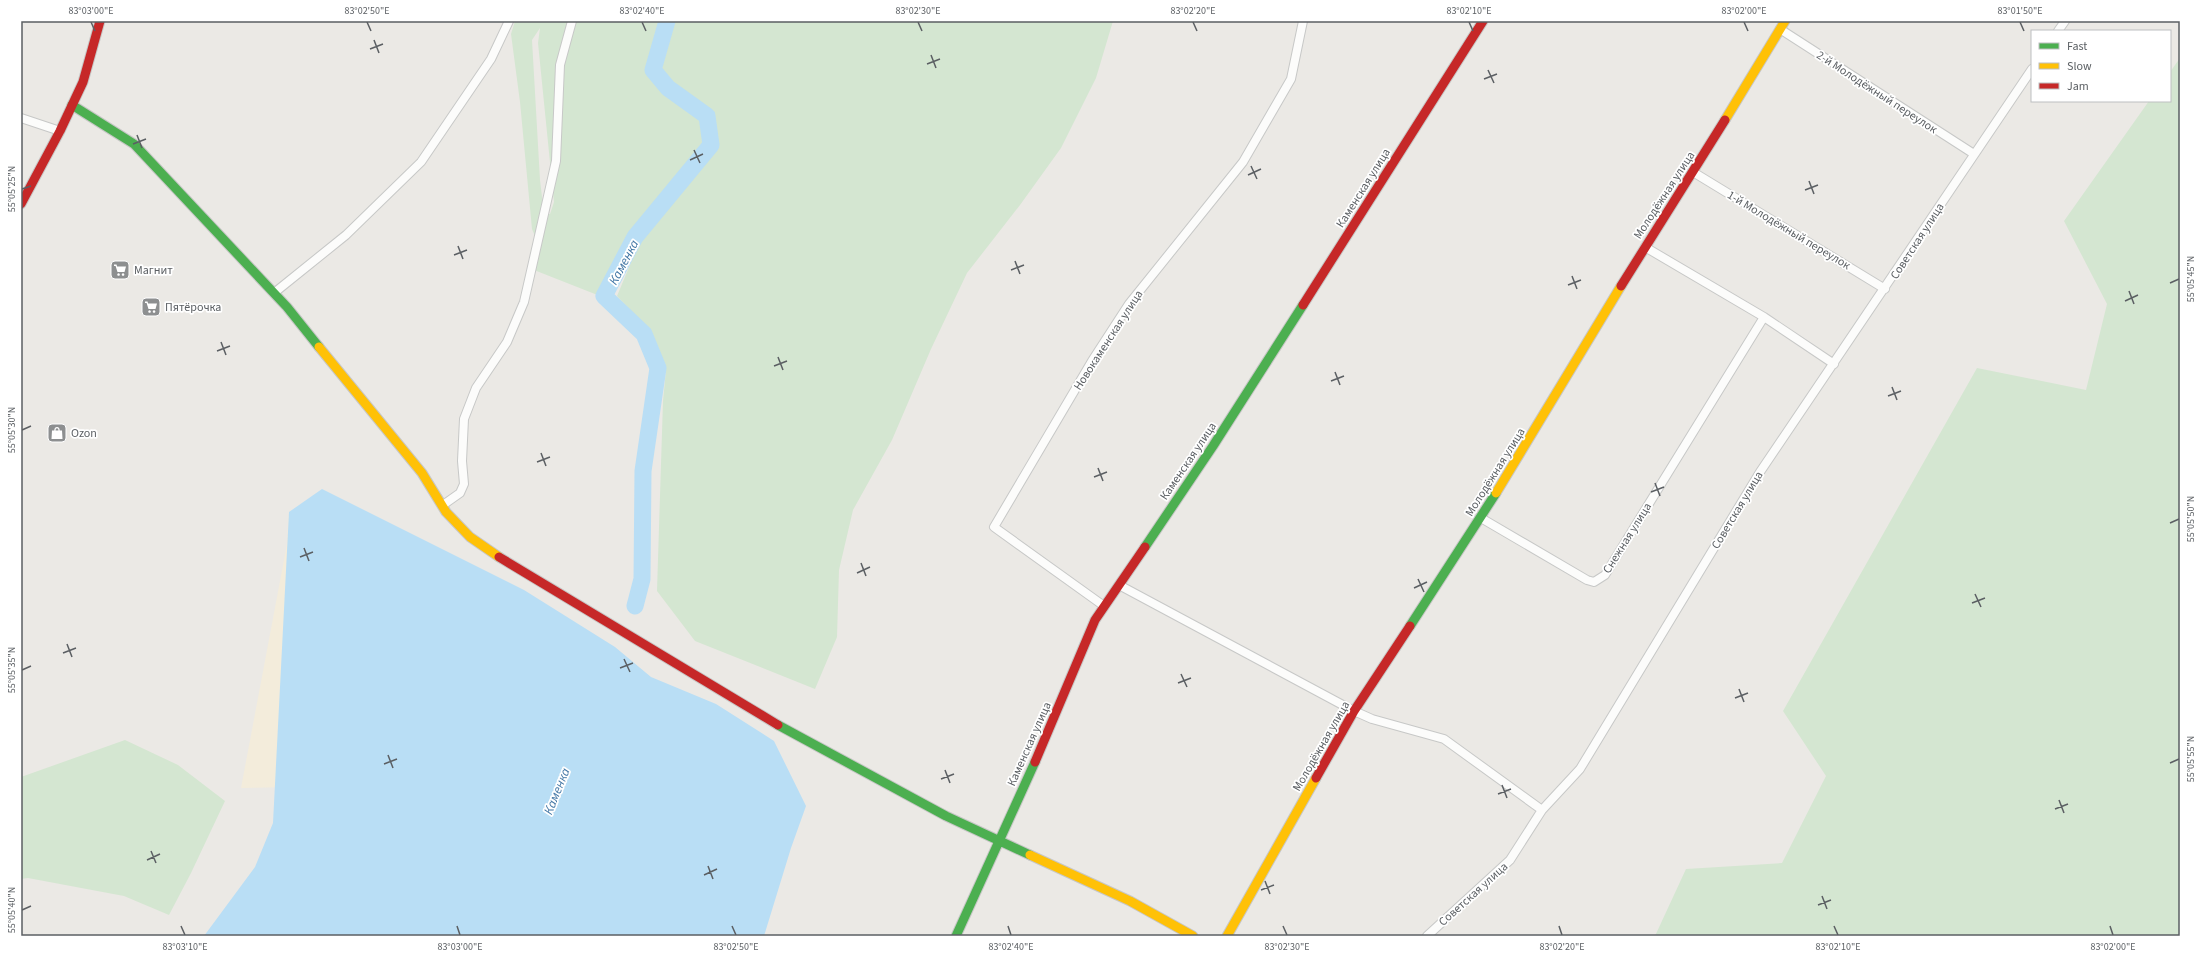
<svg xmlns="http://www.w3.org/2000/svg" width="2201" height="957" font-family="'Source Sans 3',sans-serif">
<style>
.green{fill:#d4e6d1;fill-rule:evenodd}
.sand{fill:#f3ecdb}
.water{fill:#b9def5}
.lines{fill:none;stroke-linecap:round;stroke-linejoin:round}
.river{stroke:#b9def5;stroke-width:17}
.street-casing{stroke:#c7c8c7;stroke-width:10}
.fast-casing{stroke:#c7c7c6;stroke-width:11}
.slow-casing{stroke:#c7c7c6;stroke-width:11}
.jam-casing{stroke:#c7c7c6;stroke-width:11}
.street{stroke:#fcfcfb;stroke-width:8}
.fast{stroke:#4caf50;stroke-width:9}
.slow{stroke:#ffc107;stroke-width:9}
.jam{stroke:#c62828;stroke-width:9}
.ticks{fill:none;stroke:#5b5f63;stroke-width:1.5}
.labels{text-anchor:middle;stroke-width:3.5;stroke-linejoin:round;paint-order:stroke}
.street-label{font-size:12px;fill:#5b5f63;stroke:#fff}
.poi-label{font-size:12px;fill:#5b5f63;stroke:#fff;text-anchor:start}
.water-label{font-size:13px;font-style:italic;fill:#4075a4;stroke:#fff}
.neatline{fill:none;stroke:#5b5f63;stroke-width:1.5}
.ticks-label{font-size:10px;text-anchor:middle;fill:#5b5f63}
</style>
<rect width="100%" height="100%" fill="#ebe9e5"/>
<path class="green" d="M515,21h147l-14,49 14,21 39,28 3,25 -76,93 -28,59 -66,-26 6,-22 -8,-19 -12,-127 -9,-68zM540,28l-2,15 16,159 -4,12h-6l-4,-34 -8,-140z
M673,21h440l-17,57 -35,70 -41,57 -53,68 -36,76 -39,91 -39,70 -14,60 -2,67 -22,52 -120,-48 -38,-50 6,-190 3,-31 -18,-41 -31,-33 23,-55 78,-92 -5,-37 -41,-29 -13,-14z
M2180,58v878h-525l31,-67 96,-6 44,-87 -43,-65 194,-343 109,22 21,-86 -43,-83 85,-120h21v-29z
M125,740l53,25 47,36 -34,72 -22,42 -45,-19 -96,-18 -7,1v-102z"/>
<path class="sand" d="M289,512l4,275 -52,1 46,-244z"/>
<path class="water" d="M322,489l202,101 91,57 36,30 65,27 58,37 32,65 -15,42 -27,88h-560l51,-69 18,-44 16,-311z"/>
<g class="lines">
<path class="river" d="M635,606l7,-27 1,-108 15,-103 -14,-34 -40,-38 31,-59 76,-92 -4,-29 -39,-28 -15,-18 14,-49"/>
<defs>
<path id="street" d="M1780,29l194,125
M2058,31l7,-10
M21,118l39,13
M1693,172l192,117
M1645,247l119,70 70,47
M274,293l72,-58 75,-73 70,-103 18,-38
M443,505l17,-12 4,-9 -2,-23 2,-42 12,-31 31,-46 17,-40 32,-141 4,-96 12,-44
M1481,518l106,62 7,2 11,-7 159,-258
M1119,585l235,126 18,8 72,20 98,71
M1104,606l-110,-79 98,-166 37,-57 114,-142 48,-83 12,-58
M1427,936l83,-76 32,-50 38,-41 180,-297 272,-403"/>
<path id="fast" d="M72,105l62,39 153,163 32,40
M1145,547l68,-101 90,-141
M1410,626l86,-133
M778,725l168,91 84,39
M956,936l79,-174"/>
<path id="slow" d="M1725,120l60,-99
M319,347l103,126 24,39 24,25 29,20
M1496,493l125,-207
M1030,855l100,46 63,35
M1227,936l89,-158"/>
<path id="jam" d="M21,204l39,-73 23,-49 17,-61
M1621,286l104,-166
M1303,305l180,-284
M499,557l279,168
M1035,762l60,-142 50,-73
M1316,778l38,-67 56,-85"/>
</defs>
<use href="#street" class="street-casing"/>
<use href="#fast" class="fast-casing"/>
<use href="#slow" class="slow-casing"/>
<use href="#jam" class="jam-casing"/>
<use href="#street" class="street"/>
<use href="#fast" class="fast"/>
<use href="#slow" class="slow"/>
<use href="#jam" class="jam"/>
</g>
<path class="ticks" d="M91,22l4,9M367,22l4,9M642,22l4,9M918,22l4,9M1193,22l4,9M1469,22l4,9M1744,22l4,9M2020,22l4,9M374,40l5,13M370,49l13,-5M931,55l5,13M927,64l13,-5M1488,70l6,13M1484,79l13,-5M137,135l5,13M133,144l13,-5M694,150l6,13M690,160l13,-6M1251,166l6,13M1248,175l13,-6M1809,181l5,13M22,189l9,-3M1805,190l13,-5M458,246l5,13M454,255l13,-5M1015,261l5,13M1011,270l13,-5M1572,276l5,13M2170,283l9,-4M1568,285l13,-5M2129,291l5,13M2125,301l13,-6M221,342l5,13M217,351l13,-5M778,357l5,13M774,366l13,-5M1335,372l5,13M1331,381l13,-5M1892,387l5,13M1888,396l13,-5M22,430l9,-4M541,453l5,13M537,462l13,-5M1098,468l5,13M1094,477l13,-5M1655,483l5,13M1651,492l13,-5M2170,523l9,-4M304,548l5,13M300,557l13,-5M861,563l5,13M857,573l13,-6M1418,579l6,13M1414,588l13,-6M1975,594l6,13M1972,603l13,-5M67,644l5,13M63,653l13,-5M624,659l6,13M620,668l13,-5M22,670l9,-4M1181,674l6,13M1178,683l13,-5M1739,689l5,13M1735,698l13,-5M388,755l5,13M2170,763l9,-4M384,764l13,-5M945,770l5,13M941,779l13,-5M1502,785l5,13M1498,794l13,-5M2059,800l5,13M2055,809l13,-5M151,851l5,12M147,860l13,-6M708,866l5,13M704,875l13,-6M1265,881l5,13M1261,890l13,-5M1822,896l5,13M1818,905l13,-5M22,910l9,-4M181,926l4,9M457,926l3,9M732,926l4,9M1008,926l3,9M1283,926l4,9M1559,926l3,9M1834,926l4,9M2110,926l3,9"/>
<defs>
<symbol id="supermarket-square" viewBox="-11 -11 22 22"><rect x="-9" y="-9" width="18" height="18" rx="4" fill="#8d8f90" stroke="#fff"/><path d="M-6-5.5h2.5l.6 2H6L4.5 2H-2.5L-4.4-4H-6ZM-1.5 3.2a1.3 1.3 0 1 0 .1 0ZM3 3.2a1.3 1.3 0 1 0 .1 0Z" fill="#fff"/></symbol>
<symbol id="shop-square" viewBox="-11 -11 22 22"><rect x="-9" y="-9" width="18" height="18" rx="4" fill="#8d8f90" stroke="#fff"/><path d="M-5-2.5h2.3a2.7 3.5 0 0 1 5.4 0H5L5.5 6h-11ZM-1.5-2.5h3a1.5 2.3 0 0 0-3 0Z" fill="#fff"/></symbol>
</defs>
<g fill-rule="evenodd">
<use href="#supermarket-square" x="109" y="259" width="22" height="22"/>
<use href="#supermarket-square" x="140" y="296" width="22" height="22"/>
<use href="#shop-square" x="46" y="422" width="22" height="22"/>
</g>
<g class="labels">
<g class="street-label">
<text transform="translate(1877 92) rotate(33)" y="4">2-й Молодёжный переулок</text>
<text transform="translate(1363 188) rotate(-58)" y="4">Каменская улица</text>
<text transform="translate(1664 195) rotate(-57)" y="4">Молодёжная улица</text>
<text transform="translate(1789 230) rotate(31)" y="4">1-й Молодёжный переулок</text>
<text transform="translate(1917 241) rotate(-57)" y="4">Советская улица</text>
<text transform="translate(1108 340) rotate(-57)" y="4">Новокаменская улица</text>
<text transform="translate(1188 461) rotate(-56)" y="4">Каменская улица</text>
<text transform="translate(1495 472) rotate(-58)" y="4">Молодёжная улица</text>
<text transform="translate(1737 510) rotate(-59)" y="4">Советская улица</text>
<text transform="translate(1627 538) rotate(-58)" y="4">Снежная улица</text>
<text transform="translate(1029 744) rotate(-66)" y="4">Каменская улица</text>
<text transform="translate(1321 746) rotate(-60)" y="4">Молодёжная улица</text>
<text transform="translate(1473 894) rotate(-42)" y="4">Советская улица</text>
</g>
<g class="poi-label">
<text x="134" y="274">Магнит</text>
<text x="165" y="311">Пятёрочка</text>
<text x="71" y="437">Ozon</text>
</g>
<g class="water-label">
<text transform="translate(623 262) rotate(-62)" y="5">Каменка</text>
<text transform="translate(556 791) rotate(-68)" y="5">Каменка</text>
</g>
</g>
<rect width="2201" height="957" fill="none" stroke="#ffffff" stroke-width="44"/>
<rect x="2031" y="30" width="140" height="72" fill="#ffffff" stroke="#bdbfc1"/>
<rect x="2039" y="43" width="20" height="6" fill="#4caf50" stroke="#bdbfc1"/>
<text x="2067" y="50" font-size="12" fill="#5b5f63">Fast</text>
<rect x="2039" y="63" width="20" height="6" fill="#ffc107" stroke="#bdbfc1"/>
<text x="2067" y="70" font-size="12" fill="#5b5f63">Slow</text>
<rect x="2039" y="83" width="20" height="6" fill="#c62828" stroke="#bdbfc1"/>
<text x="2067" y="90" font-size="12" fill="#5b5f63">Jam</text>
<rect x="22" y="22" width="2157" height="913" class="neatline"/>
<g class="ticks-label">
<text x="91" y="14">83°03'00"E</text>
<text x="367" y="14">83°02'50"E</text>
<text x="642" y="14">83°02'40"E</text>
<text x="918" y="14">83°02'30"E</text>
<text x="1193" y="14">83°02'20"E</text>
<text x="1469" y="14">83°02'10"E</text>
<text x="1744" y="14">83°02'00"E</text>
<text x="2020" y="14">83°01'50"E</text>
<text transform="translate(11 189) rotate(-90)" y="4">55°05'25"N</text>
<text transform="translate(2190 279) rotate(-90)" y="4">55°05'45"N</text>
<text transform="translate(11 430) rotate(-90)" y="4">55°05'30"N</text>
<text transform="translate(2190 519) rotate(-90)" y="4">55°05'50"N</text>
<text transform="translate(11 670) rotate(-90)" y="4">55°05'35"N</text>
<text transform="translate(2190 759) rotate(-90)" y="4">55°05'55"N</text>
<text transform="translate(11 910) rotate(-90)" y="4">55°05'40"N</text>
<text x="185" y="950">83°03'10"E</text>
<text x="460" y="950">83°03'00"E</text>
<text x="736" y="950">83°02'50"E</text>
<text x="1011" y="950">83°02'40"E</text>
<text x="1287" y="950">83°02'30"E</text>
<text x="1562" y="950">83°02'20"E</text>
<text x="1838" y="950">83°02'10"E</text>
<text x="2113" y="950">83°02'00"E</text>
</g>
</svg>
